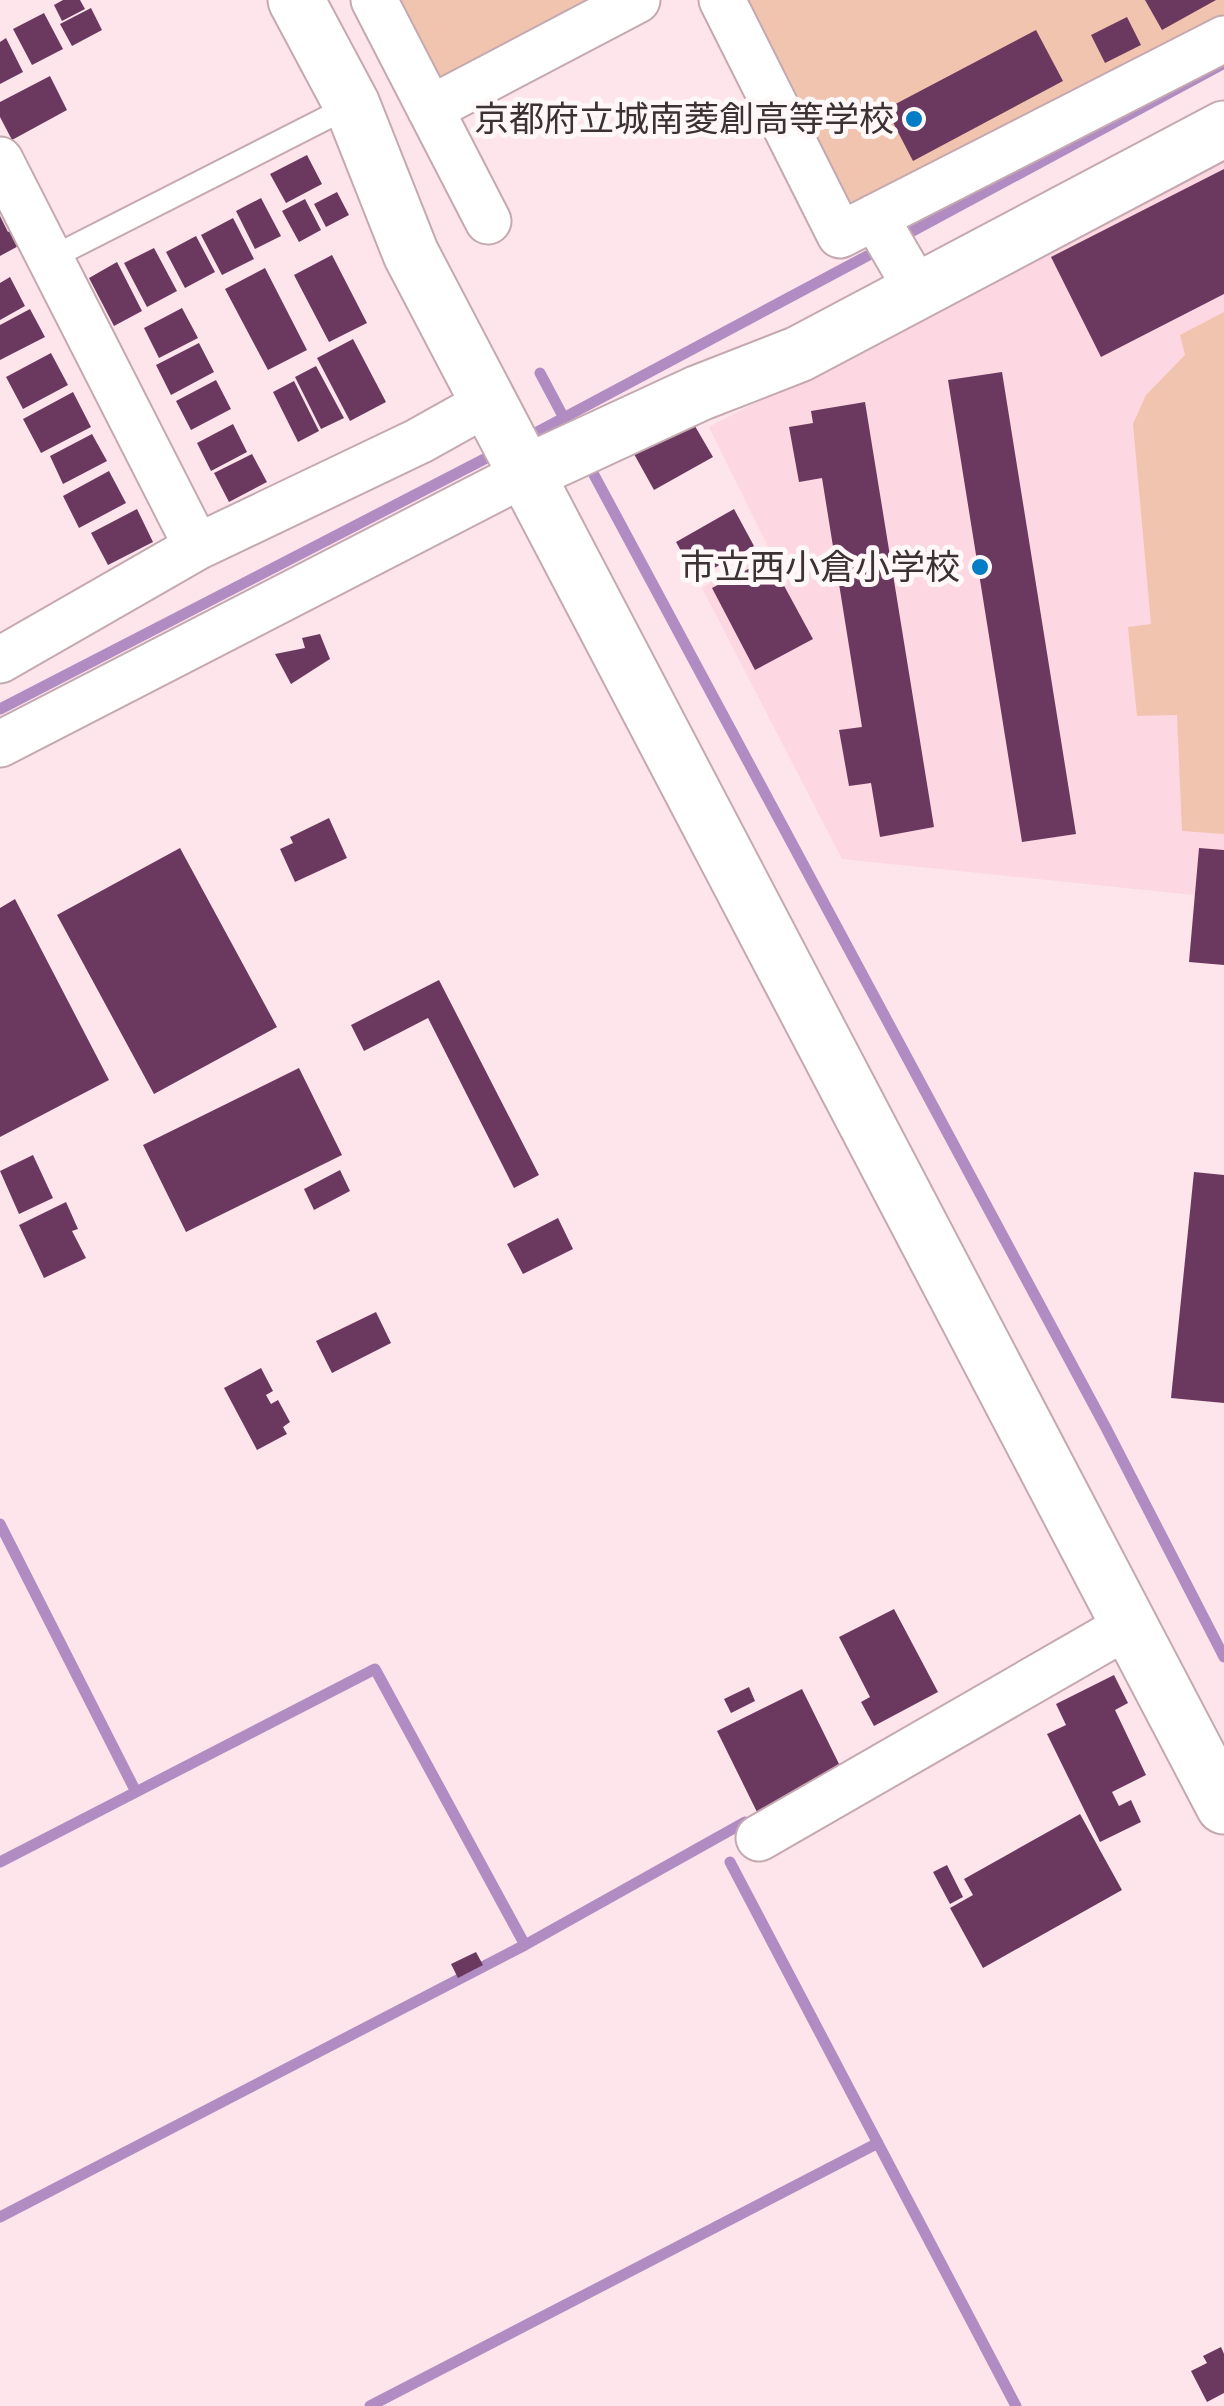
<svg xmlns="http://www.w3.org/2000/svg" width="1224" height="2406" font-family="'Asap Condensed','Noto Sans JP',sans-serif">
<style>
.built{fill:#fdd7e1}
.green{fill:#f1c4b0}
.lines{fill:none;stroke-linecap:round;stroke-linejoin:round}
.stream{stroke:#b08cc3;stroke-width:11}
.building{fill:#6b395f}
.lane-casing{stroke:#c5a9b1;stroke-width:26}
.street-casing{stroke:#c5a9b1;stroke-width:49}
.secondary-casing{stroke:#c5a9b1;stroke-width:59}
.lane{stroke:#fff;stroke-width:22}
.street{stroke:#fff;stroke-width:45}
.secondary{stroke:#fff;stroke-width:55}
.poi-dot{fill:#057dc6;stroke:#fef8f9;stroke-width:4}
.labels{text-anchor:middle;stroke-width:10;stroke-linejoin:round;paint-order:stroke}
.poi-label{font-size:35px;fill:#3c3134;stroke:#fef8f9;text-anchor:end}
</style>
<rect width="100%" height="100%" fill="#fde5eb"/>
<path class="built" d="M1224,156v809l-35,-3 5,-67 -352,-36 -140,-271 66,-41 -59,-120z"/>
<path class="green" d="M390,0h221l-178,85z
M731,0h493v21l-380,196z
M1224,312v522l-42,-3 -5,-116 -40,1 -9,-89 23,-3 -18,-200 13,-29 39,-40 -5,-20z"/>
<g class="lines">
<path class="stream" d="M898,239l323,-174
M540,373l33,62
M524,439l358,-191
M586,460l520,968 118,229
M0,709l498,-257
M0,1524l135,266
M0,1862l375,-193 150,276
M730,1862l286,544
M0,2217l525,-272 220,-123
M370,2406l508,-263"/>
</g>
<path class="building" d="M63,0h17l5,9 -23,12 -8,-16z
M1145,0h71l-54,30z
M91,8l11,22 -30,16 -12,-22z
M44,13l19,36 -31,16 -19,-36z
M1127,17l14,28 -36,18 -14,-28z
M1036,30l27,51 -150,80 -27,-52z
M6,38l17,34 -23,12v-42z
M50,76l17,34 -55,30 -12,-23v-15z
M307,155l15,29 -36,19 -16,-29z
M1224,169v125l-123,63 -50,-100z
M337,192l12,23 -23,12 -12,-23z
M261,198l20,38 -26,13 -19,-38z
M305,199l16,31 -22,12 -17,-31z
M0,216l8,16 8,-4 8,15 -24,13z
M233,218l21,41 -32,16 -21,-40z
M196,236l19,36 -30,16 -19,-36z
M154,248l23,43 -30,16 -23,-44z
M332,255l35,68 -38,19 -35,-67z
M117,262l25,49 -28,15 -25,-48z
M265,268l42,82 -39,20 -43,-81z
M10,277l15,29 -25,14v-37z
M182,308l16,30 -39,20 -15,-30z
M30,309l15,28 -45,23v-35z
M353,339l33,63 -36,19 -33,-63z
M199,343l15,29 -43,23 -15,-30z
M51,353l17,32 -45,24 -17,-32z
M316,366l28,52 -23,11 -26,-52z
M1002,372l74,462 -54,8 -74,-462z
M216,380l15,29 -40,21 -15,-29z
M294,381l25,50 -21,11 -25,-50z
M73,392l18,35 -50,26 -18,-34z
M865,402l69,425 -54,10 -9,-54 -22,3 -10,-56 23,-3 -40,-249 -23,4 -10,-55 24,-4 -2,-12z
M692,421l21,36 -59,33 -20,-36z
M233,424l14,28 -36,19 -14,-28z
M92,434l15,27 -44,23 -13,-28z
M252,454l15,28 -38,20 -15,-29z
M109,471l17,32 -47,25 -16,-32z
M137,509l16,33 -45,23 -17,-32z
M734,509l20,37 -58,32 -20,-36z
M769,558l44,81 -58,31 -43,-82z
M320,634l10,25 -39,25 -16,-30 30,-6 -3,-10z
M329,818l18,40 -52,24 -15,-33 13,-6 -3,-6z
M180,848l97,179 -123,67 -97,-179z
M1199,848l25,2v115l-35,-3z
M15,899l94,181 -109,57v-229z
M439,980l100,195 -25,13 -86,-170 -64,33 -13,-26z
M299,1068l43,87 -156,77 -43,-87z
M33,1155l20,43 -34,16 -19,-43z
M340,1170l10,21 -36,19 -10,-21z
M1194,1172l30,3v228l-53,-5z
M66,1202l12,27 -6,2 14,27 -42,20 -25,-53z
M558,1218l15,31 -50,25 -16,-30z
M376,1312l15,31 -59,30 -16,-32z
M261,1368l12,23 -7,4 5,9 7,-4 12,22 -7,5 4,7 -30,16 -33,-62z
M894,1609l44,83 -64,34 -13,-24 9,-5 -31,-60z
M1114,1675l14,28 -13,7 31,65 -34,17 7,14 12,-6 10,22 -41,20 -53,-108 19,-9 -10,-21z
M749,1687l6,14 -24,12 -7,-14z
M802,1689l40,81 -85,42 -40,-81z
M1080,1814l42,76 -139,78 -33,-60 23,-13 -9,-16z
M947,1865l16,32 -13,7 -17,-32z
M476,1952l7,13 -25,13 -7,-14z
M1221,2347l3,7v39l-17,9 -16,-31 16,-8 -4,-7z"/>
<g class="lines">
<defs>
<path id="lane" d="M51,258l301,-153"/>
<path id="street" d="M374,0l114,221
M722,0l118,235 384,-196
M430,109l207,-109
M0,160l197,387
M875,217l43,74
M0,660l197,-113 222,-106 68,-38
M0,744l526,-271
M759,1838l370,-213"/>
<path id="secondary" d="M296,0l56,105 59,149 813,1552
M526,473l173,-80 100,-39 425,-225"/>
</defs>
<use href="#lane" class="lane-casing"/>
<use href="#street" class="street-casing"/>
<use href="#secondary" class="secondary-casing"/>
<use href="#lane" class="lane"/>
<use href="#street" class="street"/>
<use href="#secondary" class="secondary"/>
</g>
<g class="poi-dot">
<circle cx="914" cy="119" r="10"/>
<circle cx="980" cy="567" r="10"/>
</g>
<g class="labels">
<g class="poi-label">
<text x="894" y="131">京都府立城南菱創高等学校</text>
<text x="960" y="579">市立西小倉小学校</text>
</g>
</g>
</svg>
